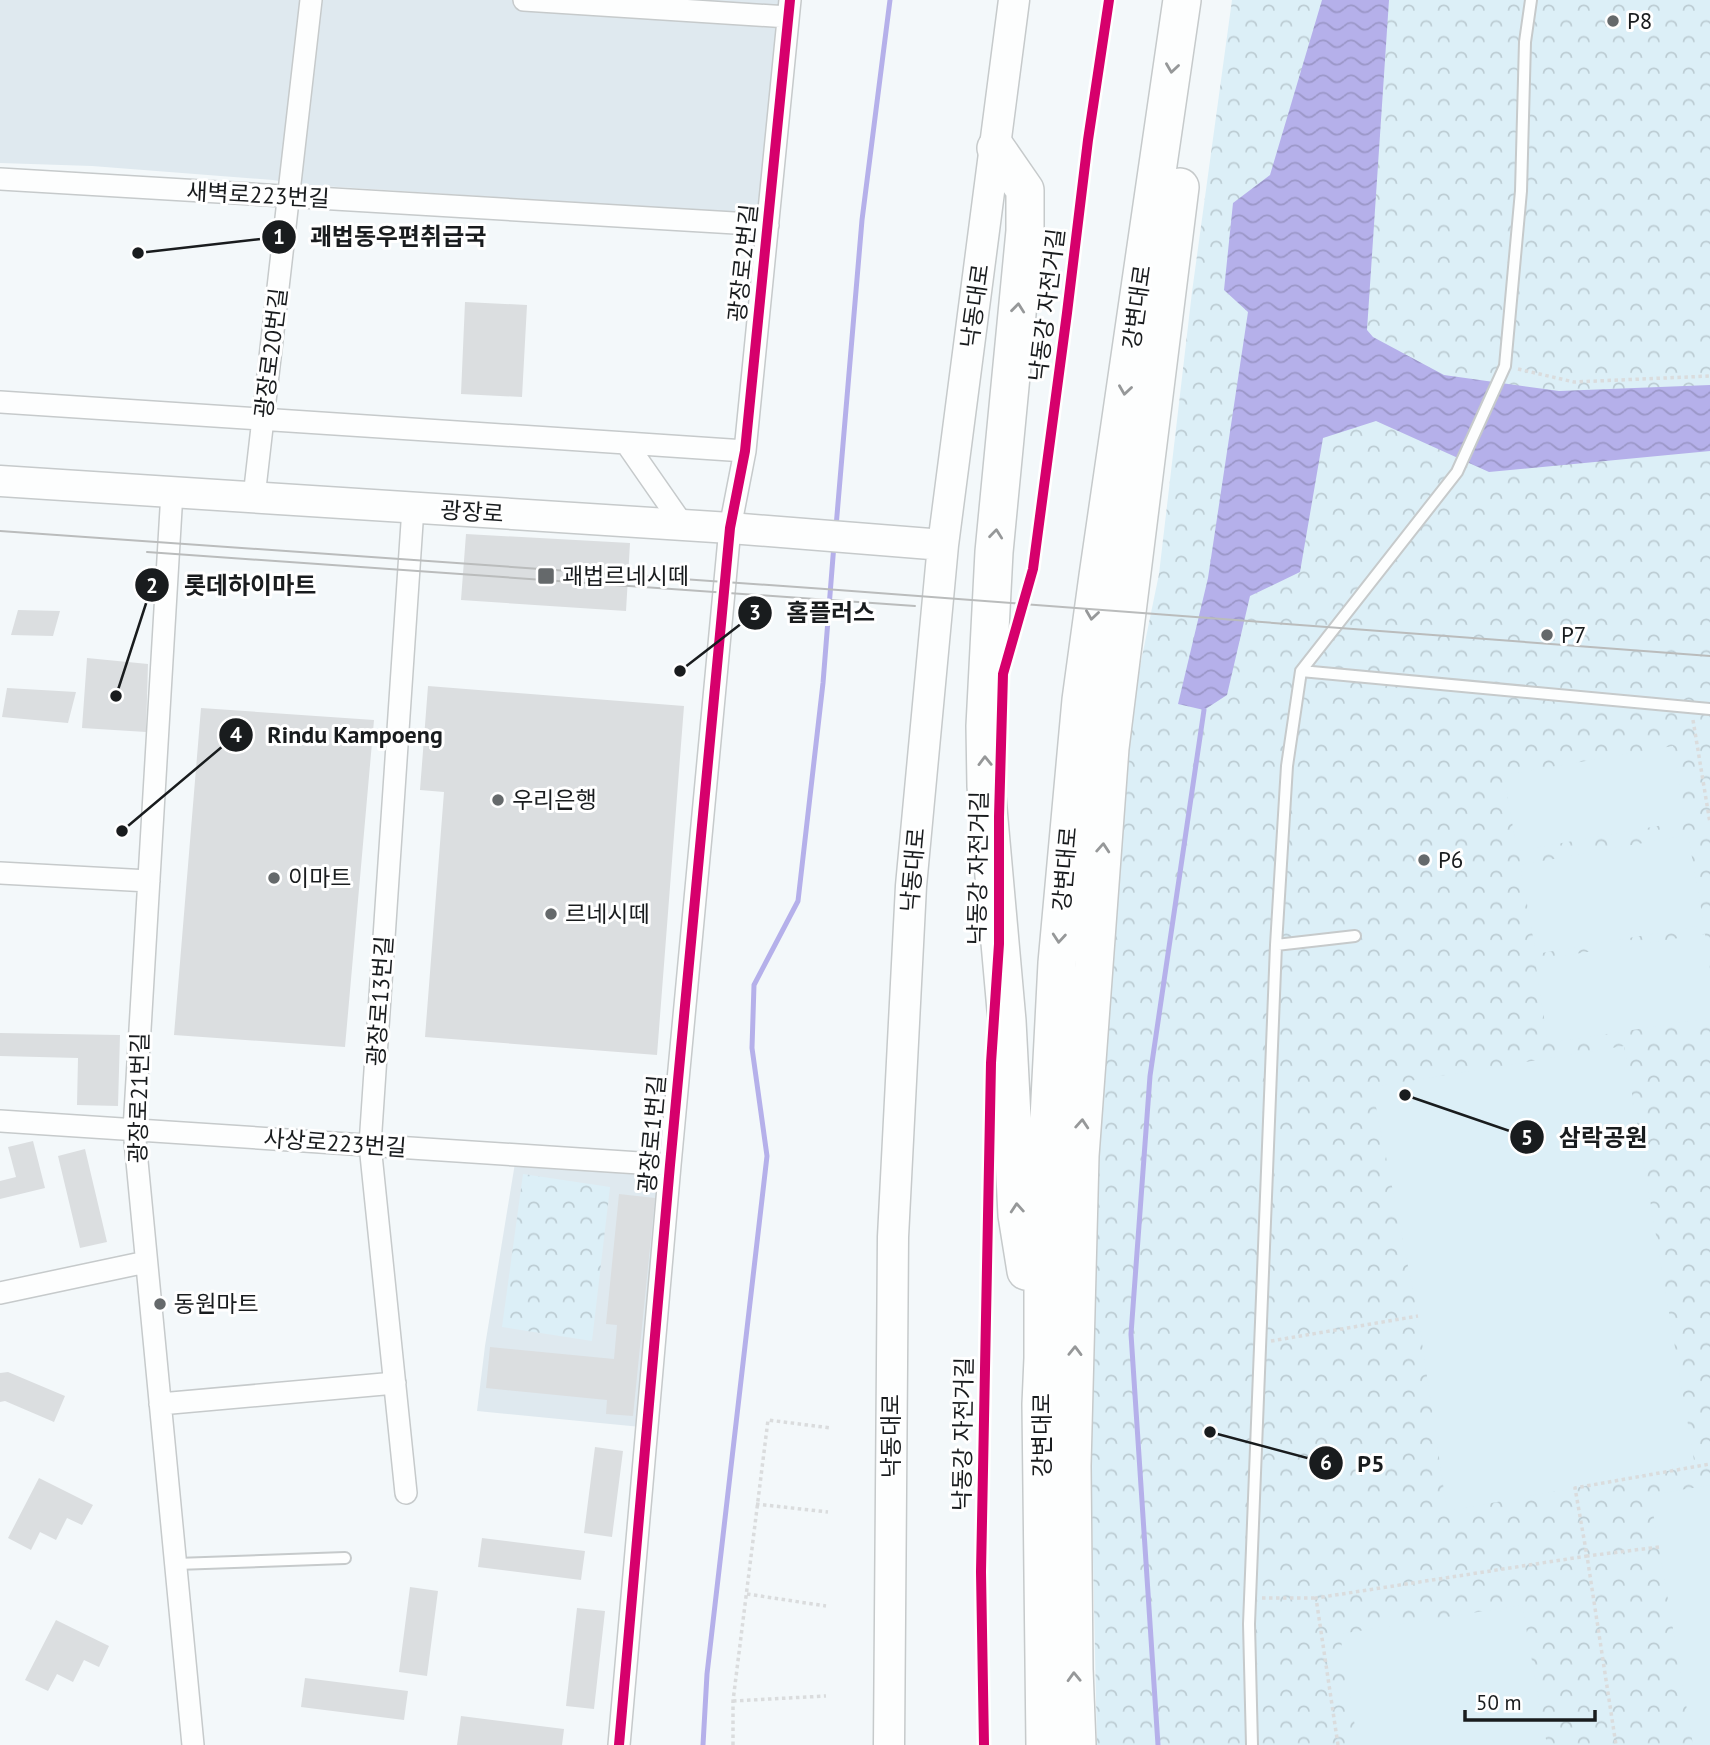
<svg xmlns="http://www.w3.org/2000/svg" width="1710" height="1745" font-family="'PT Sans','Noto Sans KR',sans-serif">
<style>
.built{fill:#dfe9ef}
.park{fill:url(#park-crowns)}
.garden{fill:#dceff7}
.water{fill:url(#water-waves)}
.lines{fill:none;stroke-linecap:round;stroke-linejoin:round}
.stream{stroke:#b5b0ea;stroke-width:5}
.building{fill:#dbdee0}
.lane-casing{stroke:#c6cacb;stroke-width:14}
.street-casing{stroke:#c6cacb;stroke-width:24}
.secondary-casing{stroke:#c6cacb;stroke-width:33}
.highway-casing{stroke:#c6cacb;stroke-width:40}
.path{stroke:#dadcdd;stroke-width:3.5;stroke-dasharray:3.5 3.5;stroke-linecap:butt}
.lane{stroke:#fdfefe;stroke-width:10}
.street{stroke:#fdfefe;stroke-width:21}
.secondary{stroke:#fdfefe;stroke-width:30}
.highway{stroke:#fdfefe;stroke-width:37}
.tram{stroke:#babcbc;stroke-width:2}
.cycleway-casing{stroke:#fff;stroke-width:15}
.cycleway{stroke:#d6006c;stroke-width:10}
.oneway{stroke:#969899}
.poi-dot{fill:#65696b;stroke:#fff;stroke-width:2.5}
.labels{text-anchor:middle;stroke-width:6;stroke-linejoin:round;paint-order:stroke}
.poi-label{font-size:23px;fill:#191c1e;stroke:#fff;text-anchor:start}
.street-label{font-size:23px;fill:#191c1e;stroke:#fff}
.leader{fill:none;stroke:#191c1e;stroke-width:2.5}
.callout-dot{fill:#191c1e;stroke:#fff;stroke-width:2.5}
.mark-label{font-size:21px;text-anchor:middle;font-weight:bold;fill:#fff}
.callout-label{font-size:24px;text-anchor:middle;font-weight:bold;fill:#191c1e;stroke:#fff;stroke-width:6;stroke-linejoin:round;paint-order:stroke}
</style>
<defs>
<pattern id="park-crowns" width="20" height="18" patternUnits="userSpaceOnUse" patternTransform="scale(1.75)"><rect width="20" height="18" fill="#dceff7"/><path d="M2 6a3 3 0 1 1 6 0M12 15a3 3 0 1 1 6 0" fill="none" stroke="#bcccd3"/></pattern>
<pattern id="water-waves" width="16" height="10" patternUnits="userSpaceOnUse" patternTransform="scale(1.75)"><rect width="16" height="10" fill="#b5b0ea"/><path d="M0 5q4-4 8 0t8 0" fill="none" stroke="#9b97c8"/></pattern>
</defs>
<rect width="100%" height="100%" fill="#f3f8fa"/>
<path class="built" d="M0,0h784l-22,200 -8,16 -164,-13 -283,-18 -34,-5 -181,-14 -92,-3z
M515,1163l161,14 -35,250 -164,-16 8,-65z"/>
<path class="park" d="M1232,0h478v1745h-613l-9,-417 25,-465 24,-182 22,-107 33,-282z
M523,1174l87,13 -18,154 -90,-14z"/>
<path class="garden" d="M1673,746l13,75 -169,30 -13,-76z
M1688,835l16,90 -168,29 -16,-89z
M1705,934l5,35v49l-162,25 -13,-83z
M1624,1046l71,420 -248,45 -29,-195 -46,-229z
M1710,1485v260h-17l-43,-250z
M1522,1605l25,140h-189l-18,-111z"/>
<path class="water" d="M1322,0h67l-22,330 6,7 71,38 115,16 151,-6v66l-221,21 -113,-51 -53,17 -23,134 -50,24 -23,99 -23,15 -26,-6 30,-126 40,-266 -24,-22 9,-87 37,-28z"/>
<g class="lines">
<path class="stream" d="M836,527l26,-307 28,-220
M703,1745l4,-71 60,-518 -15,-108 2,-63 44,-84 25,-218 11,-139
M1158,1745l-27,-411 19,-258 54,-366"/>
</g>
<path class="building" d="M465,302l62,3 -5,92 -61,-3z
M466,534l164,9 -4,68 -165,-11z
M18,610l42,1 -7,25 -42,-1z
M87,658l61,6 -2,68 -64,-4z
M428,686l256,20 -27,349 -232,-18 19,-245 -24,-2z
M7,688l69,4 -8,31 -66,-6z
M201,708l173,12 -29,327 -171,-12z
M0,1033l120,2 -2,71 -41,-1 1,-47 -78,-2z
M33,1141l12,47 -45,11v-18l16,-4 -8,-30z
M85,1149l22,93 -27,6 -22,-92z
M619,1194l36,4 -22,218 -27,-2 1,-14 -121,-12 4,-41 124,12 3,-34 -11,-1z
M8,1372l57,24 -11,26 -49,-21 -5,1v-29z
M595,1447l28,4 -11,86 -28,-4z
M39,1478l54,27 -11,20 -15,-7 -11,22 -16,-8 -9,18 -23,-12z
M482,1538l103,13 -4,29 -103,-13z
M410,1587l28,4 -11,85 -28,-4z
M577,1608l28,3 -11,98 -28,-3z
M56,1620l53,26 -10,21 -15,-7 -11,22 -16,-8 -9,17 -23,-11z
M305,1678l103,13 -4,29 -103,-13z
M461,1716l103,13 -2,16h-105z"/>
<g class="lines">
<defs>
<path id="lane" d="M1301,671l409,38
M1276,945l79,-9
M176,1564l169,-6
M1252,1745l-3,-121 27,-679 11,-179 14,-95 156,-199 48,-106 16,-175 4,-149 6,-42"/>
<path id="street" d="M524,0l264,17
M0,179l768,46
M0,402l626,41
M172,492l-38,638 59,615
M254,497l57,-497
M683,525l-57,-82 119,8
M0,873l149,8
M0,1121l670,44
M0,1293l146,-31
M160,1404l235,-21
M406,1493l-36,-348 43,-637
M619,1745l51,-580 60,-637 15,-77 45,-451"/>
<path id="secondary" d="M0,481l730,47 213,17
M889,1745l4,-508 18,-351 32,-341 71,-545"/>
<path id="highway" d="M996,148l29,42v41l-31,321 -9,174 1,60 21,235 10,194 9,56
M1045,1745l-4,-341 2,-46v-122l14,-273 24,-263 17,-124 84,-576
M1077,1745l-3,-76 -2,-203 8,-310 30,-408 70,-561"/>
</defs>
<use href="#lane" class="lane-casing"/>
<use href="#street" class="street-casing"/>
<use href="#secondary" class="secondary-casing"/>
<use href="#highway" class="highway-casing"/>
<path class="path" d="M1518,369l56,13 136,-6
M1693,720l17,103
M1271,1341l147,-25
M756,1504l72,8
M1659,1547l-72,9 -12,-68 135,-24
M747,1594l79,12
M1262,1598h54
M733,1701l93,-5
M733,1745v-44l35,-281 63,8
M1338,1745l-22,-147 271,-42 29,189"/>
<use href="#lane" class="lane"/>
<use href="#street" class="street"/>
<use href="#secondary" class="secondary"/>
<use href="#highway" class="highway"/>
<path class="tram" d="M0,531l825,58 885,67
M147,552l768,54"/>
<defs>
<path id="cycleway" d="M619,1745l51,-580 60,-637 15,-77 45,-451
M984,1745l-3,-173 10,-509 8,-119v-127l4,-143 30,-105 34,-256 21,-173 21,-140"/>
</defs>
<use href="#cycleway" class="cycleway-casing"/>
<use href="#cycleway" class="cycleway"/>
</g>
<defs><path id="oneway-chevron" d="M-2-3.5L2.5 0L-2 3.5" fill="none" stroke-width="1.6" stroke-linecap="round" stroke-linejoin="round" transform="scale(1.75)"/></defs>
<g class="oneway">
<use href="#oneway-chevron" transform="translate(1172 68) rotate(98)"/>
<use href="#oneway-chevron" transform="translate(1018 308) rotate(-84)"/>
<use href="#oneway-chevron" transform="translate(1125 390) rotate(98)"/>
<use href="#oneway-chevron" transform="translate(996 534) rotate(-84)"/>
<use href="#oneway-chevron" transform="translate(1092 615) rotate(98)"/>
<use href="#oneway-chevron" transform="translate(985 761) rotate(-91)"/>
<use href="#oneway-chevron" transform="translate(1103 848) rotate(-86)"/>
<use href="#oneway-chevron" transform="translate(1059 938) rotate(95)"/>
<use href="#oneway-chevron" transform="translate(1082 1124) rotate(-86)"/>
<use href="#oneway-chevron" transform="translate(1017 1208) rotate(-94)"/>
<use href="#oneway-chevron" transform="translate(1075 1351) rotate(-89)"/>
<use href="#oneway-chevron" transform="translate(1074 1677) rotate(-92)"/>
</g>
<g class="poi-dot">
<circle cx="1613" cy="21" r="7"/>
<rect x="537" y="567" width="18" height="18" rx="3.5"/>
<circle cx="1547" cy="635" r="7"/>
<circle cx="498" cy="800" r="7"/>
<circle cx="1424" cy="860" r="7"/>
<circle cx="274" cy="878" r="7"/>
<circle cx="551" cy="914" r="7"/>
<circle cx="160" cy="1304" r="7"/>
</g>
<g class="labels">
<g class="poi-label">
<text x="1627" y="29">P8</text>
<text x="562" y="584">괘법르네시떼</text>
<text x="1561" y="643">P7</text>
<text x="512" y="808">우리은행</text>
<text x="1438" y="868">P6</text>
<text x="288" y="886">이마트</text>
<text x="565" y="922">르네시떼</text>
<text x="174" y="1312">동원마트</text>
</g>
<g class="street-label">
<text transform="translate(258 195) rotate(3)" y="8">새벽로223번길</text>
<text transform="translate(743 263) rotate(-84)" y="8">광장로2번길</text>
<text transform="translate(1047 305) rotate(-83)" y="8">낙동강 자전거길</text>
<text transform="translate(975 306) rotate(-82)" y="8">낙동대로</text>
<text transform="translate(1137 307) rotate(-82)" y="8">강변대로</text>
<text transform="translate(271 353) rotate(-83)" y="8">광장로20번길</text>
<text transform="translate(472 512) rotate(4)" y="8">광장로</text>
<text transform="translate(978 868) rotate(-89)" y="8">낙동강 자전거길</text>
<text transform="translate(1065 869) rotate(-85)" y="8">강변대로</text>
<text transform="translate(913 870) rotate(-85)" y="8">낙동대로</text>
<text transform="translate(380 1001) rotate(-86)" y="8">광장로13번길</text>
<text transform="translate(139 1098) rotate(-89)" y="8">광장로21번길</text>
<text transform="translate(652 1134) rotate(-85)" y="8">광장로1번길</text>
<text transform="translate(335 1143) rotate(4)" y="8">사상로223번길</text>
<text transform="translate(963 1434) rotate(-89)" y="8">낙동강 자전거길</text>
<text transform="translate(1042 1435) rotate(-90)" y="8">강변대로</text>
<text transform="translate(891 1436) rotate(-90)" y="8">낙동대로</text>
</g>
</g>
<path class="leader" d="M138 253L279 237M116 696L152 585M680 671L755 613M122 831L236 735M1405 1095L1527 1137M1210 1432L1326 1463"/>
<g class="callout-dot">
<circle cx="138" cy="253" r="7"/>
<circle cx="116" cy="696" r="7"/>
<circle cx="680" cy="671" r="7"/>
<circle cx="122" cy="831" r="7"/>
<circle cx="1405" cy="1095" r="7"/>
<circle cx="1210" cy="1432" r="7"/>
<circle cx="279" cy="237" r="18"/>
<circle cx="152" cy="585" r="18"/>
<circle cx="755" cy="613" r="18"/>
<circle cx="236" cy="735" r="18"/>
<circle cx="1527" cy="1137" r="18"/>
<circle cx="1326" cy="1463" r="18"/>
</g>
<g class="mark-label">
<text x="279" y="244">1</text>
<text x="152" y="593">2</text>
<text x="755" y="620">3</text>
<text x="236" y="742">4</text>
<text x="1527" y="1145">5</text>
<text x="1326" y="1470">6</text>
</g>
<g class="callout-label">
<text x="398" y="245">괘법동우편취급국</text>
<text x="250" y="594">롯데하이마트</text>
<text x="831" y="621">홈플러스</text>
<text x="355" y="743">Rindu Kampoeng</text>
<text x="1603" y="1146">삼락공원</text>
<text x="1371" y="1472">P5</text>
</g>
<path d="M1465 1710v10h130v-10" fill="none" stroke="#191c1e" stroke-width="3.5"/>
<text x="1476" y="1710" font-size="21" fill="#191c1e" stroke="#ffffff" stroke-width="5" paint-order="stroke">50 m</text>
</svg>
